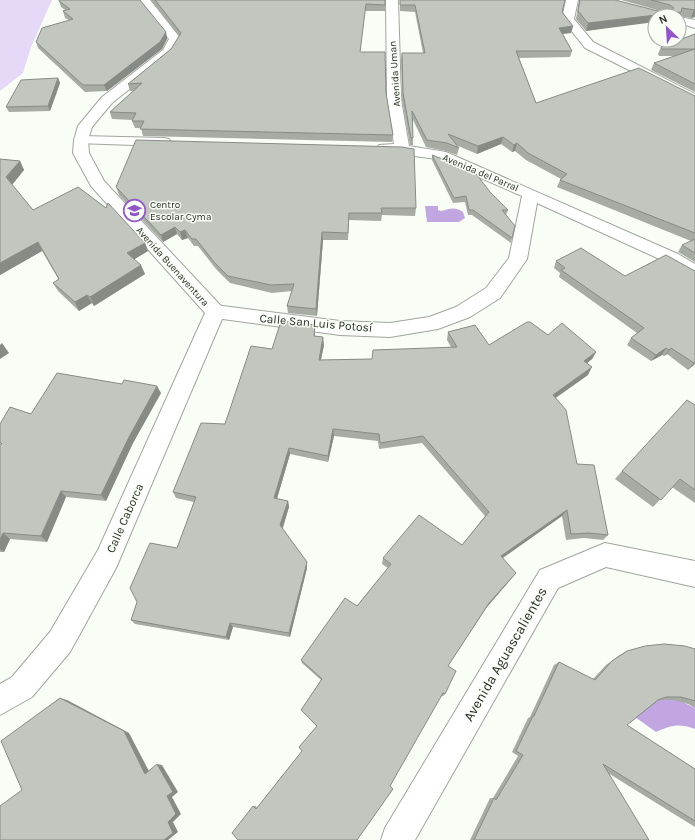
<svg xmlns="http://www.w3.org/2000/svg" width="695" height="840" font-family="Karla,sans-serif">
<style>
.green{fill:#e6d8f7}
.water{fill:#c2a6e2}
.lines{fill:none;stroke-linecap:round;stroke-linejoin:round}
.street-casing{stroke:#a0a59d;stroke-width:2}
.secondary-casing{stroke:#a0a59d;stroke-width:2}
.street{fill:#fff;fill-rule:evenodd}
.secondary{fill:#fff;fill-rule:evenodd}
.wall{fill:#a6aba3}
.shaded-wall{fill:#878b85}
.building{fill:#c1c7be;stroke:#878b85}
.labels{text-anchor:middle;stroke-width:3;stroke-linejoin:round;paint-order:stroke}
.far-street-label{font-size:10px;fill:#2b2d29;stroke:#f8fef5}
.far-poi-label{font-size:10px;fill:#2b2d29;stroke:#f8fef5;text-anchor:start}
.street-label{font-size:12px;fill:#2b2d29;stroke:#f8fef5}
.near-street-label{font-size:14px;fill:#2b2d29;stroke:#f8fef5}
</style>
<rect width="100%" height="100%" fill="#f8fef5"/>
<path class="green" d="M0,0h52l-21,47 -8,26 -23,18z"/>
<path class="water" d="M425,206h13v4l3,1c9,-2 13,-5 22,1l2,6 -6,4h-32z
M667,699l11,1 17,8v21c-15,-6 -24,-4 -39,3l-21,-15 23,-17z"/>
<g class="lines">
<defs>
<path id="street" d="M386,0h12l3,100 8,46 37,6 232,102 17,10v14l-6,-2 -23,-14 -129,-59 -10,56 -27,39 -30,19 -32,12 -48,8 -50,-2 -132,-18 -3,-5 3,-5 7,-2 125,16 50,2 39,-6 27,-10 30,-19 23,-30 13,-62 -85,-37 -53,-7 -5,-1 -2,-3 2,-3 15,-1 -7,-44z
M679,17l16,3v8l-16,-5z
M81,136l83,2 5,1 2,3 -2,3 -5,1 -88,-3 -2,-3 2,-3z
M605,543l90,18v26l-89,-20 -48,21 -143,252h-34l4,-12 155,-258z"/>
<path id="secondary" d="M138,0h12l31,39 -9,16 -60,48 -20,24 -4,13 1,13 15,28 118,126 3,5 -109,256 -46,84 -38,45 -32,18v-31l12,-7 38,-45 48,-82 107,-237 -114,-127 -18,-33 1,-13 4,-14 24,-29 61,-47 6,-11z
M566,0h12l-4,19 19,23 102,52v9l-110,-55 -23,-29z"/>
</defs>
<use href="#street" class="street-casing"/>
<use href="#secondary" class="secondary-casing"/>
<use href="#street" class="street"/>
<use href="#secondary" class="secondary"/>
</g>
<path class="wall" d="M151,0h234v11h-20l-5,41 26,41 7,42 -1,7 -249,-6 -2,-8h-6l-3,-7 1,-1 -21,-1 -2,-7 24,-21h-4l-2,-7 43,-35 8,-13z
M400,0h165l-3,12 11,14 -2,7 -8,1 9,17 -2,6 -51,1 17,45 159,-7v166l-17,-10 4,-7 9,-4 -134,-54 3,-7 1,-1 -35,-19 -11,-9 -3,1 -11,-8 -24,10 -21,-9 3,3 -2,7 -11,-4 -20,-4 -13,-27v25h-3l-8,-45 -1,-41 1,-6h21l-8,-41 -15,-1z
M579,0h36l43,11h3l-40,-11h74v17l-4,1 -12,-2 -93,15 -10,-12z
M59,1l107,31 1,7 -5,10 -55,42 -22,1 -47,-44 -2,-6 33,-22 -4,-2 -2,-7 2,-1 -4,-3z
M695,34v58l-44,-22 3,-7 22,-7h-17l-1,-2 3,-7z
M58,78l2,5 -10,28 -41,1 -3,-5z
M432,155l58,37 18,18 -2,5 6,23 -1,5 -39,-28h-4l-3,-13 -12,1 -21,-43z
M0,159l20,2 4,9 -12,15 21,25 112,33 3,8 -14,8 11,15 -51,32 -2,-3 -13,8 -21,-20 -5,-8 6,-3 -17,-29 -42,24z
M116,187l300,21 -1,8 -33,-1 -1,6 -32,-1 -1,20h-25l-6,76 -29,-3 -1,-7 5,-15 -20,2 -42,-10 -14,-14 -18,-23h-4l-6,-8 -6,2 -5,-6 -14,8 -44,-47z
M556,261l69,15 68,-6 2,94 -7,6 -21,-16 -3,2 -2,-1 -11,6 -24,-16 4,-7 6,-5 -78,-56 1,-4 -6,-5z
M315,325v11l9,9 -3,15 51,-1 79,-12 -4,-7 1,-8 41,13 59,-10 48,17 -4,7 -5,4 1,12 -32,23 21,66 31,71 -5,5 -19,-2 -18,2 -4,-24 -59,42 9,20 -25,29 -39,59 -3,28 -2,2h-1l-204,144 15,-34h3l1,2 45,-57 15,-24 -14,-15 -2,-2 20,-30 -19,-17 -1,-3 56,-54 31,-38 -6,-4 1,-6 79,-13 23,-29 -63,-73 -43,6 -1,-8 -44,-5 -6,26 -38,-8 -13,45 11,2 1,6 -7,21 25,40 -17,69 -57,-10 -4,13 -94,-16 -4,-4 46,-72 17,-46 -18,-4 -3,-6 52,-68 47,-75z
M161,393l-28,50 -27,58 -40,-4 -19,45 -37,-3 -6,13h-4v-108h2l29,-30z
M695,405v98l-23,-16 -19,20 -38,-28 7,-8z
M695,649v59l-7,-4 -15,-4h-14l-32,25 68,44v58l-87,-54 41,67h-179l20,-42h3l25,-42 -6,-4 16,-34 2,-1 24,-52 5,-3 34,17 13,-14 14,-10 7,-4z"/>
<path class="shaded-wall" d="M682,8l-3,8h-24v6l-69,9 2,-8z
M694,10h1v7l-4,1z
M573,26l-2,7 -14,1 2,-6z
M166,32l1,7 -5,10 -55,42 -3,-6z
M58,78l2,5 -10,28 -2,-5z
M503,137l-2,7 -24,10 1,-8z
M517,143l-2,8 -3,1 2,-7z
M20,161l4,9 -13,16 -5,-9z
M175,227l2,7 -14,8 -2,-7z
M185,230l3,8 -6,2 -2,-8z
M322,232l1,8 -6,76 -1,-7z
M38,242l4,9 -42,24v-12z
M145,243l3,8 -18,11 -3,-9z
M141,265l4,9 -51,32 -4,-9z
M87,295l5,8 -13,8 -4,-9z
M323,337l1,8 -5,23v-8z
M2,343l7,10 -9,6v-14z
M666,348l-4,7 -11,6 5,-6z
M671,348l-4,6 -3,2 5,-6z
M596,352l-4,7 -12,10 4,-8z
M695,362v2l-7,6 6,-7z
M592,367l-4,8 -39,27 4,-7z
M157,386l4,7 -28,50 -27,58 -5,-6 28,-58z
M333,429l1,7 -6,26v-6z
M289,448l1,6 -15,51 -1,-7z
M61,491l5,6 -19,45 -6,-6z
M288,501l1,6 -7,24 -2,-6z
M567,510l-5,6 -64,45 3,-5z
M3,533l7,6 -6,13 -4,-3v-9z
M307,562v6l-17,69 -1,-4z
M516,573l-4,5 -26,30 3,-5z
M230,623l3,4 -4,13 -3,-3z
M60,698l7,2 62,33 22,42 -6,-1z
M157,764l5,1 16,27 -6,5 9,17 -8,8 5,10 -10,8h-4l4,-18 -1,-26z"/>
<path class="building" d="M59,0h81l26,32 -6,10 -56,43h-21l-47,-43 6,-14 31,-9 -10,-8 7,-2 -11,-8z
M155,0h230v5l-19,-1 -6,48h25l1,41 7,42 -253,-6 4,-8h-12l4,-8 -26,-1 32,-29 -14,1 43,-35 10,-16z
M400,0h165l-3,12 11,14 -14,2 13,23h-56l20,52 103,-35 56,28v137l-135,-53 7,-6 -39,-21 -11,-10 -3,2 -11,-8 -25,9 -30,-12 11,14 -12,-5 -20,-3 -15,-29 1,27h-2l-8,-45 -1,-40h23l-10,-48h-15z
M580,0h35l43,11 14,-1 2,-2 -4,-3 -19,-5h44v10l-13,-2 -1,4 -93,11 -10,-12z
M695,34v15h-33l-1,-2z
M695,49v35l-41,-21z
M58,78l-10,28 -42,1 15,-27z
M136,140l266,7 12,2 2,59h-35l1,5h-33l-1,20 -26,-1 -6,77 -29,-3 7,-22 -23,1 -43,-9 -14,-14 -18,-23h-4l-7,-9 -5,2 -5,-5 -14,8 -45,-48z
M432,155l42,16 16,21 18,18h-6l13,16 -3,12 -39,-28h-4l-3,-14 -12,2z
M0,159l20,2 -14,16 27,33 45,-23 28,21 2,-5 37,40 -18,10 14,12 -51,32 -3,-2 -12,7 -22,-19 6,-4 -21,-37 -38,21z
M695,239v14l-13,-8z
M581,248l44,28 41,-21 27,15 2,1v91l-1,1 -23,-15 -2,2 -3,-2 -10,7 -25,-17 13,-10 -83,-58 4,-2 -9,-7z
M281,321l34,4 -1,11 9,1 -4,23 53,-1 1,-9 84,-3 -9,-15 27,-7 14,20 38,-23h3l18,13 14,-12 34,29 -12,9 8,6 -39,28 13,15 11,54 17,1 14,70 -19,-2 -18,1 -4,-24 -66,46 15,17 -27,30 -41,63 8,5 -11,23 -2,-1 -53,93 3,3 -36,51h-119l-6,-7 21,-27 3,3 46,-58 -3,-4 18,-21 -16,-16 21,-31 -21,-19 44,-62 12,8 34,-42 -8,-6 36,-43 43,30 27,-33 -66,-76 -43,7 -1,-9 -46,-5 -5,27 -39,-8 -15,50 14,3 -8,24 27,37 -18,71 -59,-10 -4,14 -95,-17 6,-18 -7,-14 20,-45 27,5 19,-51 -23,-5 28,-69 24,1 26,-78 21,3z
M57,373l65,11 2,-4 33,6 -28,51 -28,58 -40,-4 -20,45 -38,-3 -3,7v-96h2l-2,-2v-18l10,-17 21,7z
M687,400l8,5v85l-15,-11 -19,21 -39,-29z
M664,644l21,2 10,3v52l-14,-4h-15l-8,3 -31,25 68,44v52l-92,-57 46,76h-175l20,-42 2,2 27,-45 -7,-4 17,-35h1l25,-54 36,18 17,-19 15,-10 18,-5z
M60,698l64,33 21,43 12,-10 16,28 -6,4 9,18 -8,8 5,11 -9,7h-164v-34l22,-16 -21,-49z"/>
<defs>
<symbol id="school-ring" viewBox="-11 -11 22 22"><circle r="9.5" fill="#f8fef5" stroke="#9355cb" stroke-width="1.5"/><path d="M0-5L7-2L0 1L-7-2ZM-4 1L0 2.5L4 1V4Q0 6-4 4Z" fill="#9355cb"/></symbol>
</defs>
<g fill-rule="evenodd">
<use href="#school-ring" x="122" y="198" width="25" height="25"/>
</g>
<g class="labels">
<g class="far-street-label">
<text transform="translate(394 74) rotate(-94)" y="4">Avenida Uman</text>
<text transform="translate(481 172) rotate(23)" y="4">Avenida del Parral</text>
<text transform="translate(173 266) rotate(48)" y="4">Avenida Buenaventura</text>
</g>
<g class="far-poi-label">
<text x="150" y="208">Centro<tspan x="150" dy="12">Escolar Cyma</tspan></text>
</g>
<g class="street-label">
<text transform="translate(316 323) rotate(5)" y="4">Calle San Luis Potosí</text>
<text transform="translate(125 518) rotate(-66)" y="4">Calle Caborca</text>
</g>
<g class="near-street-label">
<text transform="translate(505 654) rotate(-60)" y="5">Avenida Aguascalientes</text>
</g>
</g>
<g transform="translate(667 28) rotate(335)"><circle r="19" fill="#f8fef5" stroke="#a6aaa3"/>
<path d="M0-3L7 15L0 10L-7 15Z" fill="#9355cb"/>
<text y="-6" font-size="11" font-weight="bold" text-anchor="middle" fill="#2b2d29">N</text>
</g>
</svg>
